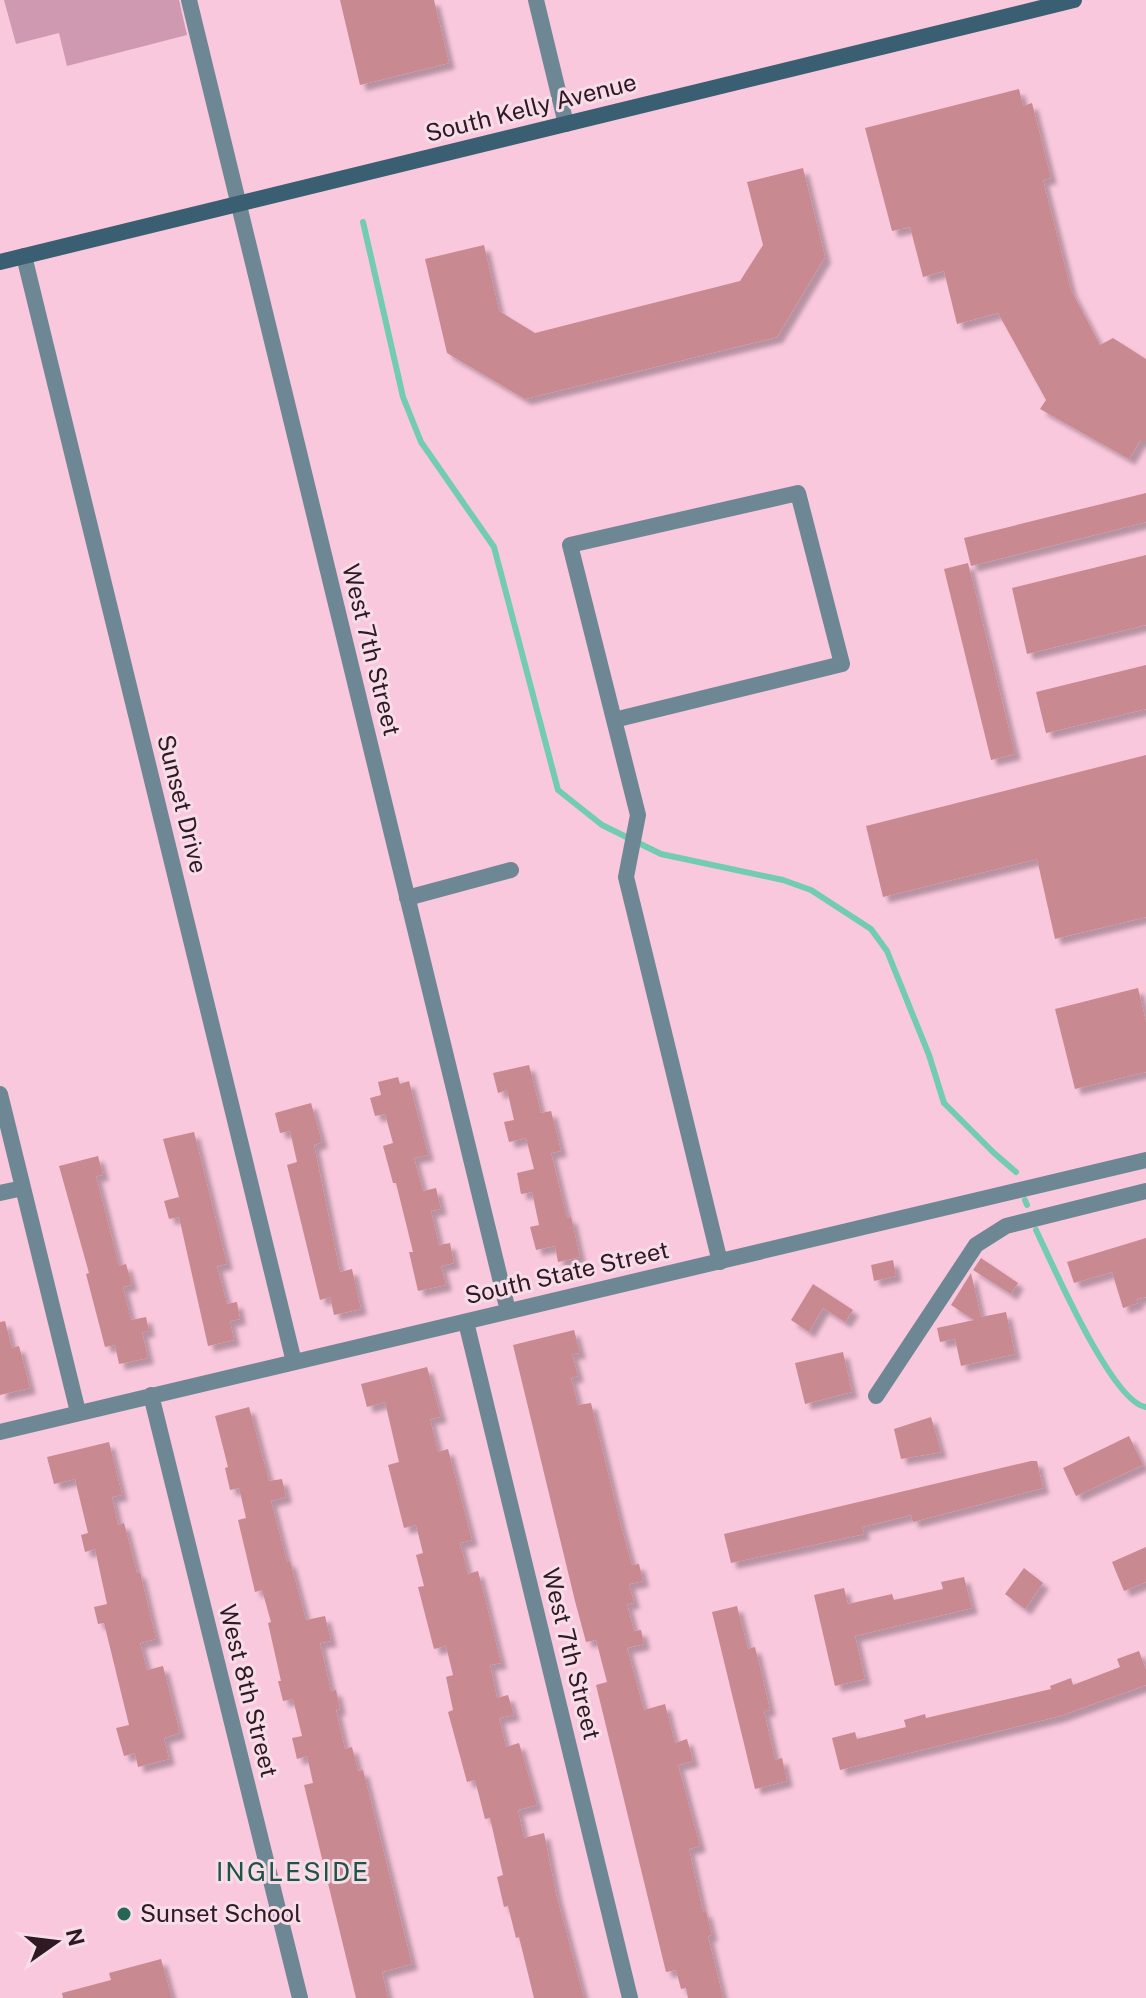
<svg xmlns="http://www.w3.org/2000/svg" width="1146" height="1998" font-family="'Public Sans',sans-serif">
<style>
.green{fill:#cf99b1}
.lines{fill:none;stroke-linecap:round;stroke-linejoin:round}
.stream{stroke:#72ccb0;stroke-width:6}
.building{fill:#c88990;filter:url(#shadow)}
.minor{stroke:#6e8794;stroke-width:16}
.secondary{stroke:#3a5f72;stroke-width:16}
.poi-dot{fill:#266654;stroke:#f7dde8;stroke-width:3}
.labels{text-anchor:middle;stroke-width:6;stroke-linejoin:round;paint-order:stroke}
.street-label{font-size:24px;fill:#2f1923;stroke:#f7dde8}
.poi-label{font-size:24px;fill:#2f1923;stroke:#f7dde8;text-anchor:start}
.neighbourhood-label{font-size:26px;letter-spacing:2px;fill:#205344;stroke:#f7dde8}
</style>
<defs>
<filter id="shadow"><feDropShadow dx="6" dy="6" stdDeviation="2" flood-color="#0004"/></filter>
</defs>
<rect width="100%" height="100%" fill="#fac8dd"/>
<path class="green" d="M4,0h175l8,35 -120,31 -8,-33 -43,11z"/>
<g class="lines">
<path class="stream" d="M363,222l40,175 18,45 73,105 64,243 44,35 59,29 122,26 28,10 60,39 16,22 42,104 15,48 50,50 22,19
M1025,1200l2,5
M1036,1230c16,33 76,173 110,177"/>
</g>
<path class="building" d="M340,0h94l15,63 -89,22z
M1019,89l4,17 9,-3 19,75 -8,2 28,110 29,55 13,-7 33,21v82h-6l-11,18 -89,-50 6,-9 -48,-87 -41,11 -13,-53 -21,6 -13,-50 -18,4 -27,-103z
M803,168l22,89 -48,80 -252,62 -78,-46 -22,-94 59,-14 15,66 36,22 205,-52 23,-36 -16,-63z
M1146,493v29l-175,44 -7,-28z
M1146,555v70l-119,29 -15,-66z
M968,563l47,191 -24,6 -47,-191z
M1146,665v44l-100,24 -10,-41z
M1146,755v162l-91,22 -18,-80 -154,38 -17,-71z
M1138,988l8,34v50l-71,17 -20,-80z
M529,1065l12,48 10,-2 10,40 -10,2 16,65 4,-1 9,40 -22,5 -3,-16 -19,4 -6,-23 9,-2 -7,-33 -11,2 -4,-21 17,-4 -8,-31 -17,4 -5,-20 10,-2 -7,-30 -9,3 -5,-20z
M398,1077l2,7 9,-3 19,74 -14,3 9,33 13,-3 5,21 -10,2 8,34 11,-2 4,20 -13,3 5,19 -28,6 -9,-39h4l-17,-69h-3l-10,-37 10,-3 -8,-29 -10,2 -5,-18 11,-3 -3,-13z
M311,1103l11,39 -8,3 26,127 12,-3 9,40 -27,6 -4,-18 -10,3 -33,-135 10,-3 -7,-31 -10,2 -5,-20z
M194,1132l33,132 -10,2 10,38 10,-2 3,17 -10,2 4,19 -26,6 -29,-129 -10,2 -5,-18 15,-4 -16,-58z
M98,1156l5,19 -7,1 23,90 7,-2 6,21 -9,2 8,33 15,-3 3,14 -7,1 6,26 -29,6 -4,-19 -10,2 -19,-73 3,-1 -30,-107z
M1146,1238v59l-9,2 1,4 -15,5 -11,-36 -38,11 -7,-21z
M981,1258l37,25 -7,11 -38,-24z
M893,1260l3,16 -22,5 -3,-16z
M971,1273l10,44 25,-5 9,42 -54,12 -6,-27 -15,3 -3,-14 37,-8 -23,-15z
M813,1284l40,26 -8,12 -22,-14 -14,24 -18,-12z
M5,1321l7,27 7,-2 11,42 -30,7v-73z
M574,1330l6,23 -8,1 6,22 -7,2 7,27 13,-2 30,123 11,39 7,-1 4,17 -14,3 5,19 -7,1 7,27 7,-1 3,14 -17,4 17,62 21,-6 10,39 12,-4 6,22 -15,4 22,81 -11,3 14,63 3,-1 6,24 -4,1 15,62h-35l-2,-10 -5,1 -5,-19 -10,2 -70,-287 11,-3 -11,-42 -10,2 -11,-41 -62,-256z
M843,1352l9,40 -47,12 -10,-41z
M427,1367l14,50 -11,2 8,33 10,-3 24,91 -12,3 8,31 10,-3 23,92 -11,2 7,33 11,-3 6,20 -15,3 7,29 13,-4 18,62 -19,5 6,28 20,-5 12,61 28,104h-50l-15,-61 -3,1 -8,-32 -4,1 -7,-30 6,-2 -13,-57 -5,1 -10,-39 -8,2 -19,-70 5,-2 -7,-33 7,-2 -7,-29 -12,3 -16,-62 6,-1 -8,-31 7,-2 -7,-28 -12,3 -16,-63 11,-3 -14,-60 -18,5 -6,-23z
M249,1407l20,74 13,-2 4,18 -15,4 16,61 3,-1 16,59 19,-4 6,25 -11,2 11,48 5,-1 4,19 -4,1 9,39 7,-2 6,24 5,-1 49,194 -30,8 6,26h-32l-52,-213 9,-2 -6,-27 -10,3 -5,-21 10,-2 -9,-37 -10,2 -5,-20h3l-13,-58 3,-1 -9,-32 -7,2 -17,-72 8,-2 -7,-30 -9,2 -5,-22 3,-1 -13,-51z
M931,1417l10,35 -40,7 -7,-30z
M1129,1436l14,29 -67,31 -13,-28z
M109,1442l13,53 -10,2 6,28 6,-2 13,50 3,-1 16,67 -16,4 7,27 16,-4 17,67 -16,5 5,21 -31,8 -3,-14 -11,3 -8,-28 13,-3 -25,-102 -6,1 -4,-17 13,-3 -12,-55 -10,3 -4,-17 7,-2 -13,-54 -21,5 -7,-27z
M1031,1461h6l6,27 -130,34 -2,-7 -49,12 2,7 -133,29 -7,-29z
M1146,1547v35l-22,9 -12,-29z
M1024,1568l19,15 -18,26 -20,-15z
M964,1577l8,31 -117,28 10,43 -30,7 -21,-91 30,-7 4,16 44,-10 2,6 49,-11 -2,-7z
M737,1606l11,43 7,-2 10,41 5,22 -6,1 11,49 7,-2 5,23 -32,8 -43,-177z
M1139,1651l7,19v15l-86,31 -220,54 -8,-32 23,-6 2,7 49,-12 -2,-7 21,-6 1,4 125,-29 -1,-3 21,-8 2,7 47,-18 -3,-8z
M161,1959l11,39h-109l-1,-5 49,-13 -2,-7z"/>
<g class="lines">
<path class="minor" d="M189,0l319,1311
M536,0l30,124
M24,256l270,1106
M614,720l228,-56 -44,-171 -228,52 68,270 -12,62 94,385
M407,898l104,-28
M0,1094l78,318
M0,1193l23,-5
M466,1322l164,676
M151,1395l149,603
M876,1396l100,-151 30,-19 140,-35
M0,1432l1146,-272"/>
<path class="secondary" d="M0,262l1074,-262"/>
</g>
<circle class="poi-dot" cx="124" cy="1914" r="8"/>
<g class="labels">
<g class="street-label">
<text transform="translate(531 108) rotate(-14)" y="8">South Kelly Avenue</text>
<text transform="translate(371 650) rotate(76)" y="8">West 7th Street</text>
<text transform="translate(182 804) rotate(76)" y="8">Sunset Drive</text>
<text transform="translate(567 1273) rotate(-13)" y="8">South State Street</text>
<text transform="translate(571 1654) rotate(76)" y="8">West 7th Street</text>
<text transform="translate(248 1691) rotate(76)" y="8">West 8th Street</text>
</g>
<g class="poi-label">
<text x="140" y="1922">Sunset School</text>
</g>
<g class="neighbourhood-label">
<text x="293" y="1881">INGLESIDE</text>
</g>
</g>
<g transform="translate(56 1942) rotate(76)" stroke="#f7dde8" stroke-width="6" paint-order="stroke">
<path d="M0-6L14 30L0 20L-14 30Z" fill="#2f1923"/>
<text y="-12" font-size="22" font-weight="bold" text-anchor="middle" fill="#2f1923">N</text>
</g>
</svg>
